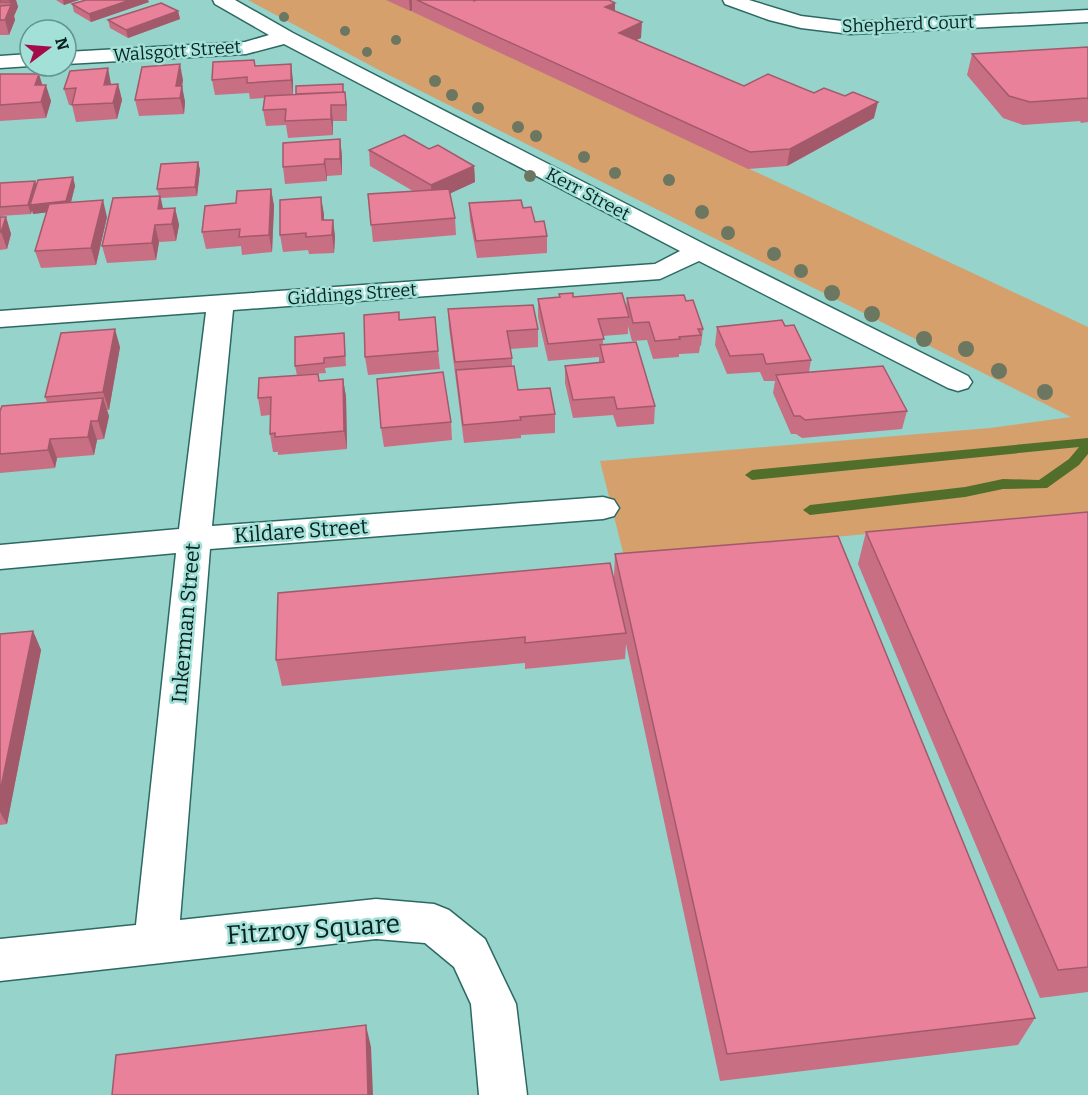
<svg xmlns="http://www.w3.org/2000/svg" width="1088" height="1095" font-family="Bitter,serif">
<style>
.green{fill:#d5a06b}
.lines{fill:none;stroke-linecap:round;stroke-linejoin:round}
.stream{fill:#516f2b;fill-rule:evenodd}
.minor-casing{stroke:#2c6963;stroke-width:3}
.minor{fill:#fff;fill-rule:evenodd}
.tree{fill:#6b7760}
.wall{fill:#c86f84}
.shaded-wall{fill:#a25a6b}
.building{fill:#e88199;stroke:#a25a6b;stroke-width:1.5}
.labels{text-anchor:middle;stroke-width:5;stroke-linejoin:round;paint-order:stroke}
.far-street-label{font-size:18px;fill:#082220;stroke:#a2e0d8}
.street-label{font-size:21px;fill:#082220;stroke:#a2e0d8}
.near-street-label{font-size:26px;fill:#082220;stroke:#a2e0d8}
</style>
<rect width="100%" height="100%" fill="#95d3cb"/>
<path class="green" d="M248,0h140l700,327v187l-464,42 -24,-95 390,-33 81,-11 -692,-347z"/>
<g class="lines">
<path class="stream" d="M1088,438v16l-9,11 -32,23 -44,1 -38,8 -155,18 -7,-5 7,-5 155,-18 38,-8 36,1 30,-21 10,-12 -327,33 -7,-5 7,-5z"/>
<defs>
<path id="minor" d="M213,0h22l58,33 415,213 260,130 4,6 -4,6 -10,3 -10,-3 -249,-127 -39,18 -427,31 -21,216 391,-29 11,3 5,8 -5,8 -11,3 -393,30 -30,371 196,-21 58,5 15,6 36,29 31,65 11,91h-48l-8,-91 -17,-37 -29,-24 -49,-4 -376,42v-42l136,-14 40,-372 -176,16v-24l179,-16 27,-217 -206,15v-16l655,-47 25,-13 -396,-207 -38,10 -180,10v-12l179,-10 24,-7 -54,-31z
M723,0h26l52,16 49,6 238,-12v12l-238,12 -49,-6 -32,-8 -44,-16z
M30,54v12l-30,2v-12z"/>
</defs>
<use href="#minor" class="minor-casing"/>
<use href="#minor" class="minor"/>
</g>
<g class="tree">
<circle cx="284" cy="17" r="5"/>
<circle cx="345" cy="31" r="5"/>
<circle cx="396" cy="40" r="5"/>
<circle cx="367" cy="52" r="5"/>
<circle cx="435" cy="81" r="6"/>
<circle cx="452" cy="95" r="6"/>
<circle cx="478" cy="108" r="6"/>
<circle cx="518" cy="127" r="6"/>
<circle cx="536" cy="136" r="6"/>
<circle cx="584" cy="157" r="6"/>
<circle cx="615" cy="173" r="6"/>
<circle cx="530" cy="176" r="6"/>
<circle cx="669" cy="180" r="6"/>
<circle cx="702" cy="212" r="7"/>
<circle cx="728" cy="233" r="7"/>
<circle cx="774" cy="254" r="7"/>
<circle cx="801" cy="271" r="7"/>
<circle cx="832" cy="293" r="8"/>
<circle cx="872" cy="314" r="8"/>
<circle cx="924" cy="339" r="8"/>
<circle cx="966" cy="349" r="8"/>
<circle cx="999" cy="371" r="8"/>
<circle cx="1045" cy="392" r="8"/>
</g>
<path class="wall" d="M0,0h16l2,7 -4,9 1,4 -6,15h-9z
M56,0h23l-15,5z
M386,0h223l6,3v8l26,27 -5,2 108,46 130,32 -87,48 -39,3 -335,-157 -1,-1h-2z
M149,2l-58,20 -17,-10 -2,-8z
M178,11l2,8 -52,19 -18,-10 -2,-8z
M1088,47v75l-7,1 -1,-2 -57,4 -20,-7 -36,-43 5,-21z
M254,60l1,6 38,14v15l52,-3 2,29h-14v14l-45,3 -2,-13 -20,1 -3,-16 1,-12 -14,1 -1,-6 -34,2 -3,-15z
M0,74l42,11 9,16 -5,17 -46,3z
M183,80l-1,6 3,16 -1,12 -45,2 -4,-16z
M118,84l4,16 -5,19 -41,3 -4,-17h-3l-5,-16z
M340,139l2,17v19l-15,1v5l-42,3 -2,-17z
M429,149l45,17 1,16 -25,11 5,25 1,17 -83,7 -5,-48 45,-3 -43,-25 -1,-16z
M198,162l2,8 -3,26 -36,2 2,11 12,-1 4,17 -3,16 -17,1 -3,18 -49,3 -5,-17 57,-50 -2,-7z
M73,177l2,9 -4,16 36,15 -11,48 -55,3 -6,-17 12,-39 -14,2 -1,-4 -1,4 -31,2v-33l35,-2 1,3z
M271,189l3,17 -2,46 -30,3 -1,-9 -35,3 -4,-17 34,-29z
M321,197l3,23h9l2,17 -1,16 -25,1 -1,-4 -25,2 -3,-17z
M469,203l54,5 24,28v17l-70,5 -7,-38z
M0,217h6l5,17 -4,15 -7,1z
M559,294l67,14 1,-10 59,3 17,28 -2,17h-1l-1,7 -20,1v3l-26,2 -6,-19 -15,1 -4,-15v8l-25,2v9l52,61 -1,18 -37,3 -4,-12 -40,3 -8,-35v-17l34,-3v-6l-51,4 -10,-44v-18l21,-2z
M448,309l90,20v18l-28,2 2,9v8l6,24 37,24v19l-34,2v3l-57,5 -15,-116z
M400,320l38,31 2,18 -72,6 -3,-18z
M785,326l26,34 -2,12 98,39 -5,18 -100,9 -6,-4h-5l-18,-41 2,-12h-11l-4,-9 -33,2 -12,-29 2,-18z
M344,333l2,33 -21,2 1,5 -29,2 -2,-9z
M120,347l-11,63h-2l2,6 -5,23 -7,1 -3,15 -37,3 -2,10 -55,5v-62l47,-9 -2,-5z
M343,379l3,18 1,52 -69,6v-3h-5l-3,-18v-19l-9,1 -3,-18 62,-17z
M451,422l1,18 -68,7 -3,-19z
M1088,512v480l-48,6 -182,-434 8,-32z
M615,554l420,464 -17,27 -298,36 -94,-437 -1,15 -100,10v-6l-243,23 -6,-26 338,-84z
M33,631l8,19 -34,174 -7,1v-191z"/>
<path class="shaded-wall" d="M10,0h6l2,7 -4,9 1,4 -6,15 -4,-15 6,-14 -1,-4z
M63,0h16l-15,5z
M130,0h18l1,2 -58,20 -2,-8z
M409,0h3v11h-2z
M615,3v15l-10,-11z
M178,11l2,8 -52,19 -2,-8z
M642,22l-1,16 -23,10 1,-15z
M180,64l3,16 -3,18 -4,-12z
M291,64l2,16v16l-2,-16z
M108,68l3,16 -7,1z
M39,74l5,16 -9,-5z
M118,84l4,16 -5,19 -4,-16z
M46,85l5,16 -5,17 -5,-16z
M182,86l3,16 -1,12 -4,-16z
M345,92l2,16v13l-1,-16z
M878,102l-4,16 -87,48 3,-17z
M331,105l2,16v14l-2,-16z
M340,139l2,17v19l-2,-16z
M325,159l2,17v5l-3,-17z
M198,162l2,8 -3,26 -2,-9z
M474,166l1,16 -43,20 -1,-17z
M73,177l2,9 -6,24 -36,4 -1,-4 -1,4 -3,-9 7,-24 3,9z
M271,189l3,17 -2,46 -3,-17z
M160,196l4,17 -2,13 -4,-17z
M321,197l3,17v24l-2,-18z
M103,200l4,17 -11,48 -5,-17z
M175,208l4,17 -3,16 -4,-17z
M6,217l5,17 -4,15 -6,-17z
M333,220l2,17 -1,16 -2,-18z
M155,225l4,17 -3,18 -4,-17z
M115,329l5,18 -11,63 -6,-18z
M343,379l3,18 1,52 -3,-18z
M103,398l6,18 -5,23 -6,-18z
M91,421l6,19 -3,15 -6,-18z
M50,439l7,19 -2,10 -7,-18z
M33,631l8,19 -34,174 -7,-12v-20z
M366,1025l5,22 2,48h-5z"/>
<path class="building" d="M0,0h10v2h-10z
M86,0h44l-41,14 -17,-10z
M417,0h59l-3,1 4,-1h132l6,3 -10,4 37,15 -23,11 125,53 24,-12 46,19 10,-5 21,8 8,-4 25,10 -88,47 -40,3z
M161,3l17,8 -52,19 -18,-10z
M11,5l-6,15h-5v-14z
M1088,47v52l-1,-1 -57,4 -21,-6 -37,-42z
M254,60l1,6 36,-2v16l-44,3v-6l-35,3 1,-18z
M180,64l-4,22h6l-2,12 -45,2 7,-33z
M108,68l-4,17 14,-1 -5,19 -41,2 4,-17 -12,1 6,-18z
M0,74h39l-4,11h11l-5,17 -41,3z
M343,84v8l-47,2v-8z
M345,92l1,13h-15v14l-46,2 1,-12 -23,1 2,-14z
M404,135l25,14 9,-4 36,21 -43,19 -62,-35z
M340,139v20h-15l-1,5 -41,3v-24z
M198,162l-3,25 -38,2 4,-25z
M73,177l-7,24 -36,4 8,-25z
M35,181l-7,24 -28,2v-24z
M271,189l-2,46 -30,2 1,-8 -38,3 3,-26 31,-3 1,-12z
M449,189l6,29 -84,7 -3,-31z
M160,196l-2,13 17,-1 -3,16 -17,1 -3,18 -50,3 11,-48z
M321,197l1,23h11l-1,15 -26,2v-4l-26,2v-35z
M103,200l-12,48 -56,3 14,-47z
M521,200l2,8 8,-1 4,15 9,-1 3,15 -71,5 -7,-38z
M0,217h6l-5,15h-1z
M573,293v4l49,-4 7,24 -31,2 6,20 -56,5 -10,-45 22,-2 -1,-3z
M684,295l2,6 7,-1 10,29h-5l3,6 -22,2 1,2 -25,2 -6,-19 -16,1 -6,-25z
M533,305l5,24 -31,2 5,27 -57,4 -7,-53z
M399,312v8l36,-3 3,34 -73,6 -1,-42z
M782,320l3,6 9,-1 17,35 -45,4 -3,-10 -33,2 -13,-29z
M115,329l-12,63 -58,5 16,-64z
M344,333l1,23 -21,2v5l-29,3v-29z
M636,342l19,64 -38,3 -3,-12 -41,3 -8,-34 39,-4 -4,-17z
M514,366l4,24 32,-2 5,26 -35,3 1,3 -58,5 -7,-55z
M883,366l24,45 -102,9 -5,-4h-6l-18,-41z
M443,372l8,50 -70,6 -4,-49z
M318,374l1,7 24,-2 1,52 -69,6v-4l-5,1 1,-37 -13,1 1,-20z
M103,398l-5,23h-7l-3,16 -38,2 -2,11 -48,4v-43l2,-5z
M1088,512v455l-30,3 -192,-438z
M838,536l197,482 -308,36 -112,-500z
M610,563l16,70 -101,10v-6l-249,23 2,-67z
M33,631l-33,161v-158z
M366,1025l2,70h-256l4,-40z"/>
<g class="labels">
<g class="far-street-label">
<text transform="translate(908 24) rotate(-2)" y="6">Shepherd Court</text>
<text transform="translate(177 51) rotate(-4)" y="6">Walsgott Street</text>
<text transform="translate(588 194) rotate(28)" y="6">Kerr Street</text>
<text transform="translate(352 294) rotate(-4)" y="6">Giddings Street</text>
</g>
<g class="street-label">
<text transform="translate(301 531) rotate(-4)" y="7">Kildare Street</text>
<text transform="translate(186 623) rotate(-85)" y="7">Inkerman Street</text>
</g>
<g class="near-street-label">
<text transform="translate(313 929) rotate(-4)" y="9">Fitzroy Square</text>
</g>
</g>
<g transform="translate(48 48) rotate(74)"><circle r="28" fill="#a2e0d8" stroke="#64948e" stroke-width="1.5"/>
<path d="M0-4.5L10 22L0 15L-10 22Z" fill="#a30b49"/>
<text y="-9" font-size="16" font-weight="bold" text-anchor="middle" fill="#082220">N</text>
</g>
</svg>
